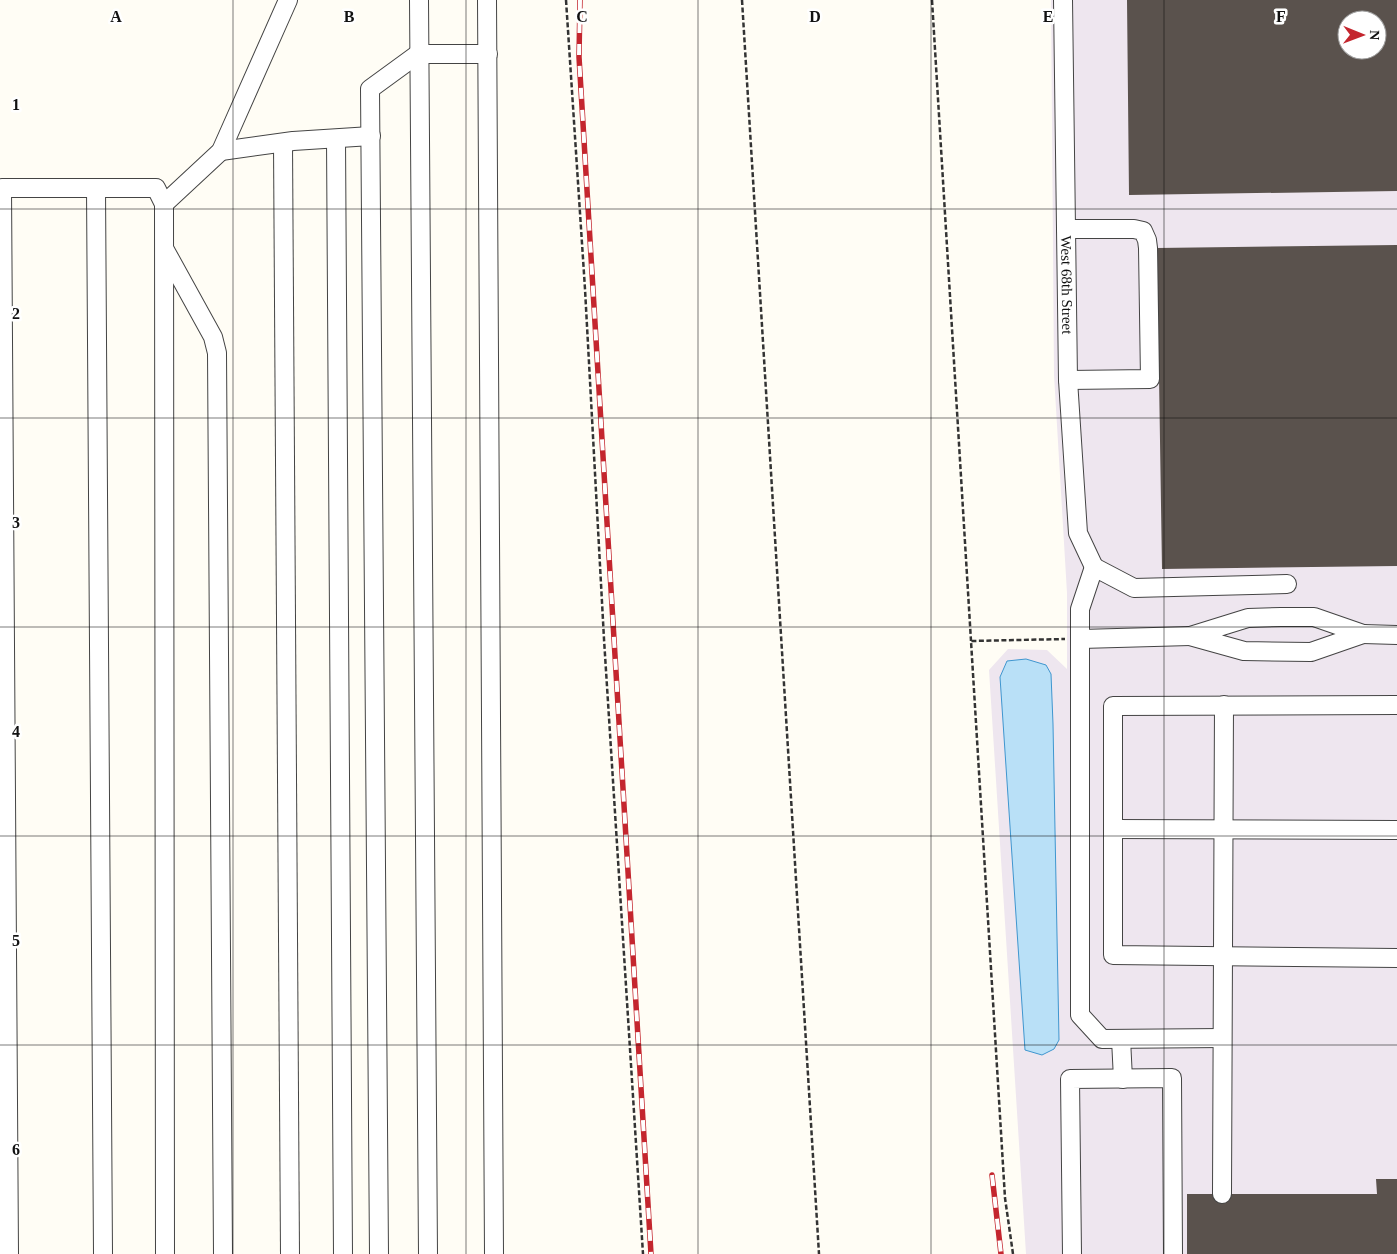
<svg xmlns="http://www.w3.org/2000/svg" width="1397" height="1254" font-family="'Times New Roman',serif">
<style>
.industrial{fill:#eee6ef;fill-rule:evenodd}
.water{fill:#b9e0f7;stroke:#3f96cf}
.building{fill:#5a524d;fill-rule:evenodd}
.lines{fill:none;stroke-linecap:round;stroke-linejoin:round}
.minor-casing{stroke:#444;stroke-width:20}
.path{stroke:#333;stroke-width:2.5;stroke-dasharray:5 2.5;stroke-linecap:butt}
.minor{stroke:#fff;stroke-width:18}
.rail-casing{stroke:#c4262e;stroke-width:5.5}
.rail{stroke:#fff;stroke-width:4;stroke-dasharray:11;stroke-linecap:butt}
.grid{fill:none;stroke:#111;stroke-width:1;stroke-opacity:0.55}
.labels{text-anchor:middle;stroke-width:5;stroke-linejoin:round;paint-order:stroke}
.street-label{font-size:15px;fill:#111;stroke:#fff}
.grid-label{font-size:16px;text-anchor:middle;font-weight:bold;fill:#111;stroke:#fff;stroke-width:5;stroke-linejoin:round;paint-order:stroke}
</style>
<rect width="100%" height="100%" fill="#fffdf5"/>
<path class="industrial" d="M1051,0h346v1254h-371l-37,-584 19,-21 39,1 20,19v-76l-13,-218zM1347,20h30v30h-30z"/>
<path class="water" d="M1026,659l20,6 5,9 2,50 6,316 -5,9 -12,6 -17,-5 -25,-373 7,-16z"/>
<path class="building" d="M1127,0h270v191l-268,4zM1347,20h30v30h-30z
M1397,245v321l-235,3 -5,-321z
M1376,1179h21v75h-210v-60h190z"/>
<g class="lines">
<defs>
<g id="minor">
<path d="M419,0l9,1254"/>
<path d="M487,0l7,1254"/>
<path id="s1" d="M1063,0l5,380 10,153 16,34"/>
<path d="M336,139l7,1115"/>
<path d="M283,143l7,1111"/>
<path d="M221,151l72,-10 78,-5"/>
<path d="M96,188l7,1066"/>
<path d="M164,204l57,-53 67,-151"/>
<path d="M1066,229h68l9,2 4,9 1,8 2,131 -82,1"/>
<path d="M165,250l48,87 4,16 6,901"/>
<path d="M1094,567l-14,42v406l22,24 120,-1"/>
<path d="M1094,567l40,21 153,-4"/>
<path d="M1281,617h33l49,17 -52,18 -67,-1 -54,-15 58,-18z"/>
<path d="M1363,634l34,1"/>
<path d="M1081,639l109,-3"/>
<path d="M1397,705l-284,1v249l284,3"/>
<path d="M1113,829l284,1"/>
<path d="M1121,1039l2,40"/>
<path d="M1222,1194l2,-489"/>
<path d="M9,1254l-7,-1066h154l8,16 1,1050"/>
<path d="M379,1254l-9,-1165 48,-35h70"/>
<path d="M1072,1254l-2,-175 102,-1 1,176"/>
</g>
</defs>
<use href="#minor" class="minor-casing"/>
<path class="path" d="M566,0l19,289 19,350 39,615
M742,0l77,1254
M932,0l39,641
M1013,1254l-8,-56 -34,-557 94,-2"/>
<use href="#minor" class="minor"/>
<defs>
<path id="rail" d="M580,0l-1,57 72,1197
M992,1175l9,79"/>
</defs>
<use href="#rail" class="rail-casing"/>
<use href="#rail" class="rail"/>
</g>
<path class="grid" d="M233,0v1254M466,0v1254M698,0v1254M931,0v1254M1164,0v1254M0,209h1397M0,418h1397M0,627h1397M0,836h1397M0,1045h1397"/>
<g class="labels">
<g class="street-label">
<text dy="5" stroke="none"><textPath href="#s1" startOffset="285">West 68th Street</textPath></text>
</g>
</g>
<g class="grid-label">
<text x="116" y="22">A</text>
<text x="349" y="22">B</text>
<text x="582" y="22">C</text>
<text x="815" y="22">D</text>
<text x="1048" y="22">E</text>
<text x="1281" y="22">F</text>
<text x="16" y="110">1</text>
<text x="16" y="319">2</text>
<text x="16" y="528">3</text>
<text x="16" y="737">4</text>
<text x="16" y="946">5</text>
<text x="16" y="1155">6</text>
</g>
<g transform="translate(1362 35) rotate(91)"><circle r="24" fill="#ffffff" stroke="#a0a0a0"/>
<path d="M0-4L9 19L0 12L-9 19Z" fill="#c4262e"/>
<text y="-8" font-size="14" font-weight="bold" text-anchor="middle" fill="#111111">N</text>
</g>
</svg>
